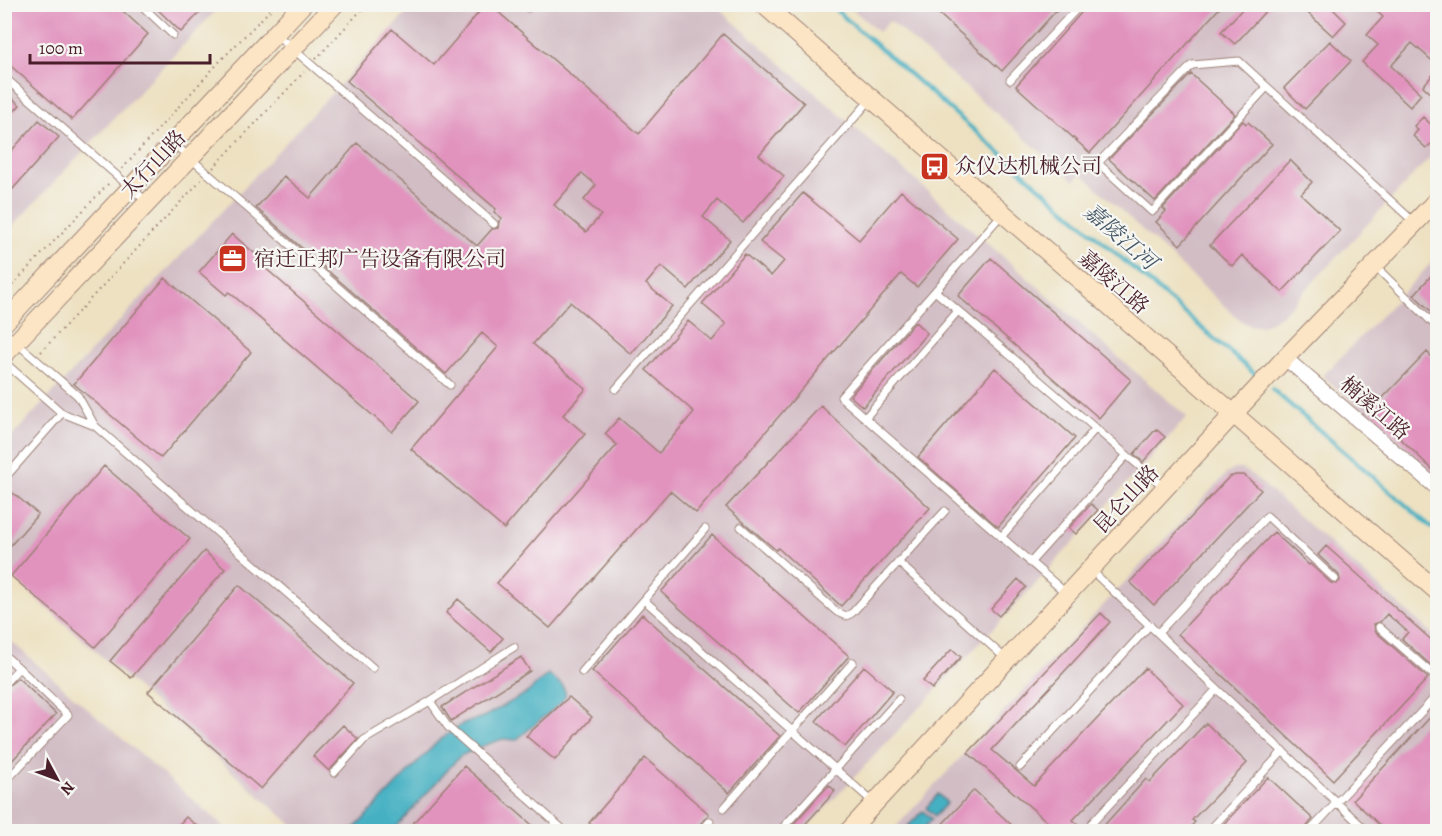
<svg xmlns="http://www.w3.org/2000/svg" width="1442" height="836" font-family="Alegreya,'Noto Serif SC',serif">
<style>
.industrial{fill:#d2bdc5}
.water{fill:#44b0c2;stroke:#476876;stroke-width:1.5}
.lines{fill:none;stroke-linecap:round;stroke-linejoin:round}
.stream{stroke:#44b0c2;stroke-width:4}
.building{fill:#e193be;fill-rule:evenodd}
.lane-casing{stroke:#9c8076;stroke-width:9}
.street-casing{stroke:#9c8076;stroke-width:16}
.secondary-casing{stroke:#9c8076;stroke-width:20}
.path{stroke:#9c8076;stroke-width:2;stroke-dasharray:1.5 4.5;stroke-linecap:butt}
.lane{stroke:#fff;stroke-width:7}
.street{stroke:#fff;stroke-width:14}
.secondary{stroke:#fce5c4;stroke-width:18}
.labels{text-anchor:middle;stroke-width:4.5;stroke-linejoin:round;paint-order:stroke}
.street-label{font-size:21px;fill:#4a1f2b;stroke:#f6f6f2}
.poi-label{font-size:21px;fill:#4a1f2b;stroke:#f6f6f2;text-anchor:start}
.water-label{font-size:22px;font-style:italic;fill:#485967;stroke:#f6f6f2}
</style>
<rect width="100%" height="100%" fill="#f6f6f2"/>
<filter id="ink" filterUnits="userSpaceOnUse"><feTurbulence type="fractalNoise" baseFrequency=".0167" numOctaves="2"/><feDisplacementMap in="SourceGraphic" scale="12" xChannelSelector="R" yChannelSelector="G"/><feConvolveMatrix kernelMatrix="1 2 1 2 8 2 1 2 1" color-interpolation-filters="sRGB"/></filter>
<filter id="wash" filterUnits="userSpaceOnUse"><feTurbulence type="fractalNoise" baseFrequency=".008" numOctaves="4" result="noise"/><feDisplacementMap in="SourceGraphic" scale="24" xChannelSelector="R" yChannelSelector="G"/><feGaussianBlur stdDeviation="1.35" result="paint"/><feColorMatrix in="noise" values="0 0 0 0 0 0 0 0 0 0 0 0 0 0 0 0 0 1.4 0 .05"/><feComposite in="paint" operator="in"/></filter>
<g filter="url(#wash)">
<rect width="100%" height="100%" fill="#ede1c1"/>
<path class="industrial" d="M415,4l299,1 473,412 -147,162 -237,253 -504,-1 -294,-260 -1,-126z
M5,5h216l-216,229z
M848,5h589v145l-154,164 -11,7 -11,5h-7l-9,-3 -10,-7 -154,-143 -7,8 -184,-160 -12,11z
M1437,257v221l-114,-102z
M1235,469h7l8,4 187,165v193l-546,1 335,-358z
M4,635l86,76 139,120h-224z"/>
<path class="water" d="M548,674l14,11 4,9 -4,8 -46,38 -13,-1 -21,7 -22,10 -67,75 -42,1 87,-91 23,-16 24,-9 42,-23z
M938,794l9,9 -12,13 -9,-8z
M923,811l9,8 -11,12h-18z"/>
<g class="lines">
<path class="stream" d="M829,4l427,371
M1272,389l166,144"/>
</g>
<g id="blocks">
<path class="building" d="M4,4h111l33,30 -76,86 -68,-60z
M152,4h56l-27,28z
M486,4h3l150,130 84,-100 81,69 -45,52 25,21 -41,47 -26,-23 -14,17 27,23 -42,49 -27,-23 -15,18 26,22 -41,48 -61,-52 -37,42 53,45 -23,26 22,19 -81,95 -93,-80 87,-102 -16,-14 -36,41 -190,-166 28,-32 26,22 47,-55 120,103 15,-17 6,-1 1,-7 3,-3 -8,-6 2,-3 -149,-128 45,-52 42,36zM582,173l14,12 -12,15 17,15 -15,17 -32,-27z
M928,4h134l-60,67z
M1089,4h134l-133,149 -74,-67z
M1247,4h25l-37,40 -14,-12z
M1298,4h30l18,18 -13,14z
M1369,4h68v61l-25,-22 -21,23 30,28 -11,13 -48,-45 16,-17 -11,-10 16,-18z
M1330,41l21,20 -46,48 -21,-21z
M1437,70v29l-14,-13z
M1191,74l44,40 -80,87 -46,-42z
M4,91l16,14 -16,17z
M1423,117l14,13v20l-6,-6 -5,4 -13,-12 5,-6 -4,-4z
M39,120l20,17 -55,62v-40z
M1243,121l3,3 2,-2 24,22 -92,101 -24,-23 10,-11 -3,-3z
M1290,160l22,22 -11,12 39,37 -58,61 -40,-37 -10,11 -22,-21z
M901,191l57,48 -41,48 -16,-13 -205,239 -26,-22 -120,137 -53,-45 120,-138 -12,-11 14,-16 40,35 35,-41 -48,-42 42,-49 24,20 14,-17 -24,-20 43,-50 26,22 13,-15 -24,-19 43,-49 56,47z
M232,234l27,23 -3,3 163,141 -27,31 -163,-140 -3,3 -27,-23z
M991,258l140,122 -32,38 -141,-122z
M1437,269v48l-23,-22z
M165,278l86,74 -90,106 -87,-74z
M915,322l12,11 -64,74 -13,-11z
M1427,352l10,10v112l-66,-64z
M995,368l80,70 -77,89 -80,-70z
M821,406l109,102 -89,98 -63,-58 -2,2 -50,-43z
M1156,429l9,8 -22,25 -9,-8z
M104,466l86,73 -95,108 -84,-71z
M1236,475h8l17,15 -107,115 -24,-23 99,-105z
M13,493l25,21 -34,39v-51z
M1091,504l7,6 -22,24 -7,-6z
M1274,532l35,33 1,-1 21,19 5,1 4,-3 -1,-6 -21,-20 8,-9 111,99 -1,25 -34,-31 6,-7 -21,-18 -7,8 -6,2 1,7 53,47 -95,102 -155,-146z
M712,535l137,121 -50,57 -138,-121z
M204,551l21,18 -94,109 -21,-17z
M1018,579l8,8 -27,29 -8,-7z
M239,585l114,98 -92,106 -113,-97z
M458,599l45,39 -12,14 -45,-39z
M1101,613l9,9 -118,128 42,36 111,-118 38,36 -110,116 13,11h-28l-90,-78z
M642,614l138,122 -51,57 -137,-122z
M952,649l9,8 -29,32 -9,-8z
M521,657l9,14 -79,50 -9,-14z
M864,666l29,25 -48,56 -29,-26z
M18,678l38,36 -52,55v-80z
M569,697l23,20 -37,43 -29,-24z
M1437,710v121h-51l-33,-31z
M1206,723l41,40 -55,57 3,2 -8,9h-88l47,-52 4,3z
M343,725l15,14 -29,32 -16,-15z
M645,758l64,56 -15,17h-95l-10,-8z
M464,766l75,65h-133z
M1268,777l45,42 -10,12h-86z
M829,785l6,6 -16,18 -20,22h-12z
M974,790l44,41h-82z
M186,817l17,14h-30z"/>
</g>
</g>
<g filter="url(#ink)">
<use href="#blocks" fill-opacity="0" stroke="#9c8076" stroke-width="1.5"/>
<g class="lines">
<defs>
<path id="lane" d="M140,4l33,31
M524,4l4,4
M277,35l217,189
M4,77l142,124
M1010,80l71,-76
M1267,87l-115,125 -54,-49 94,-98 47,-4 176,162
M173,143l277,242
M1376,267l62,61
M935,291l67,-77
M4,332l74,64 17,30 -33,-13 -58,-51
M616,389l255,-290
M865,418l93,-107
M95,426l278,242
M4,479l58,-66
M741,527l96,85 9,4 6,-3 93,-102
M1001,537l95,-109
M898,562l108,97
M1030,563l97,-108
M1091,570l277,262
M1067,594l-226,-197 94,-106 229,196
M644,600l230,203
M1379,627l59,52
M1158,633l109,-117 68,63
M514,647l-84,54 18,26 118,105
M4,655l15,13
M582,672l123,-143
M4,684l15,-16 49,47 -64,68
M1020,767l130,-142
M334,773l30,-33 66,-39
M724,808l129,-146
M1091,824l126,-135
M701,832l9,-11
M779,832l120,-133
M1208,832l75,-81
M1309,832l129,-138"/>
<path id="street" d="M1285,358l153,131"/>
<path id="secondary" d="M763,4l675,588
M4,323l299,-319
M4,355l331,-351
M848,832l437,-474 153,-159"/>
</defs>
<use href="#lane" class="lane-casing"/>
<use href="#street" class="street-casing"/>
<use href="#secondary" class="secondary-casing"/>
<path class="path" d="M316,59l51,-55
M213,168l91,-96
M122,169l99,-109 55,-56
M4,294l106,-112
M41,352l160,-172
M4,391l9,-8"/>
<use href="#lane" class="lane"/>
<use href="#street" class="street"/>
<use href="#secondary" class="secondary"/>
</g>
</g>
<defs>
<symbol id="bus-square" viewBox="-11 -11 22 22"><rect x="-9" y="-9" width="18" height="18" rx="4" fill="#c8321e" stroke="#f6f6f2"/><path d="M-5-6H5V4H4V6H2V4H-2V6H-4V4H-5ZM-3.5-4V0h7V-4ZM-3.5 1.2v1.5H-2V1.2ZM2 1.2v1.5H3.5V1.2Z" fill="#fff"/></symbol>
<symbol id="office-square" viewBox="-11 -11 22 22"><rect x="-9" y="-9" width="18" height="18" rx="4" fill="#c8321e" stroke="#f6f6f2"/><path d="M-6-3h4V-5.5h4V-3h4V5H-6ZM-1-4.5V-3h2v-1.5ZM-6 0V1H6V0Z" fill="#fff"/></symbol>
</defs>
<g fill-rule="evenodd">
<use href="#bus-square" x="918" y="150" width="33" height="33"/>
<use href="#office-square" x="216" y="242" width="33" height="33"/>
</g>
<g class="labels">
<g class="street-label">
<text transform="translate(153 164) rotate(-47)" y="7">太行山路</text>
<text transform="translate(1114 282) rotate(41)" y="7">嘉陵江路</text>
<text transform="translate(1375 408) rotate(41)" y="7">楠溪江路</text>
<text transform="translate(1126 499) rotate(-47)" y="7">昆仑山路</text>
</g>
<g class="poi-label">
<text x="955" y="173">众仪达机械公司</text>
<text x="254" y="266">宿迁正邦广告设备有限公司</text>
</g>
<g class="water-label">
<text transform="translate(1121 236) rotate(41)" y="8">嘉陵江河</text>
</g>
</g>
<rect width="1442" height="836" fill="none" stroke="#f6f6f2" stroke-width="24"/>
<g transform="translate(57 779) rotate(131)" stroke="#f6f6f2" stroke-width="4.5" paint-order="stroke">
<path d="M0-4.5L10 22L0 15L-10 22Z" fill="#4a1f2b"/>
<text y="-9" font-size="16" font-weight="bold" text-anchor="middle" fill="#4a1f2b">N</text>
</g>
<path d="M30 54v9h180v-9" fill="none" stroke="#4a1f2b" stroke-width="3"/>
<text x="39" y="54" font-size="18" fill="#4a1f2b" stroke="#f6f6f2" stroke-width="4.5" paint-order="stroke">100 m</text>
</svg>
